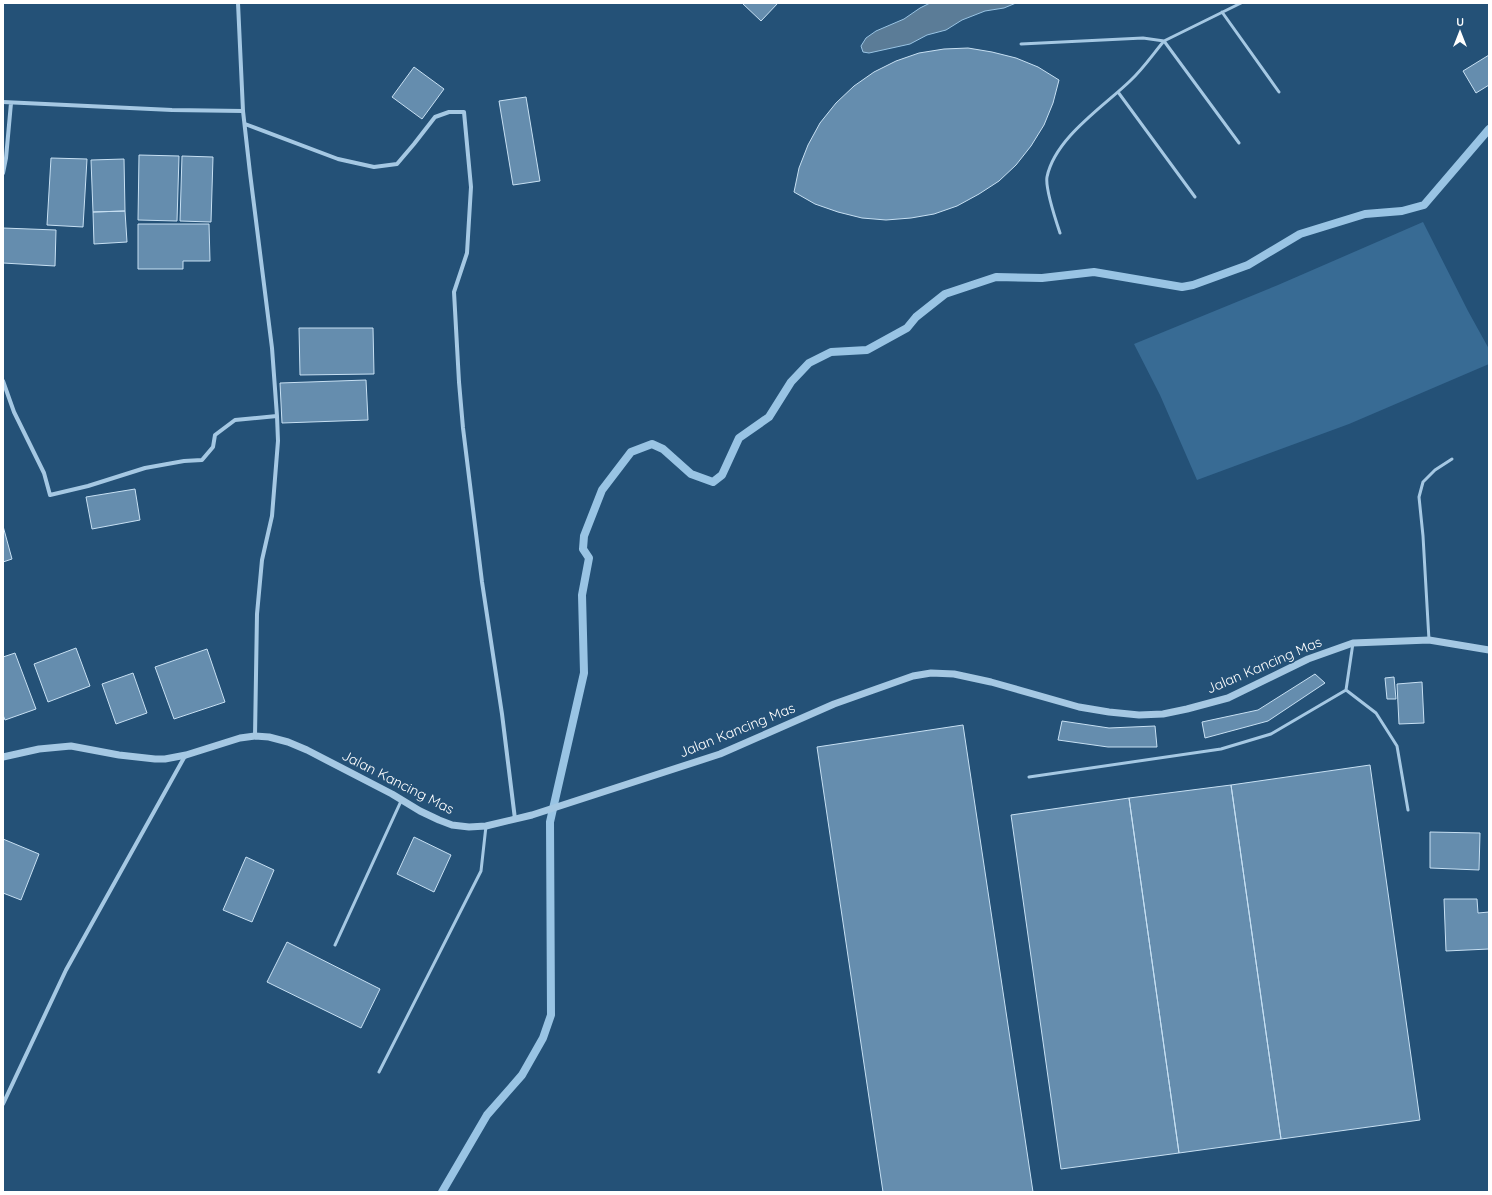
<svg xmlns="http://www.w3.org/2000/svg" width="1492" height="1195" font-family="Quicksand,sans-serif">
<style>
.green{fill:#386b94}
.water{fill:#5b7c97;stroke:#99c4e4}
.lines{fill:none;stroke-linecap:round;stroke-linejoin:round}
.stream{stroke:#99c4e4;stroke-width:8}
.building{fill:#658dae;stroke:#c7e0f3}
.service{stroke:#a5c8e3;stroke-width:3}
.minor{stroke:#a5c8e3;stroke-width:4}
.tertiary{stroke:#a5c8e3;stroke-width:7}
.labels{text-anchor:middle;stroke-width:3.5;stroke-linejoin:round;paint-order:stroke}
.street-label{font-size:14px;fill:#fff;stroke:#245177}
</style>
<rect width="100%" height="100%" fill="#245177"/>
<path class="green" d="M1423,222l45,89 21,38v15l-140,60 -152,56 -37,-85 -26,-51 144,-59z"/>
<path class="water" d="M930,3h86l-12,5 -19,3 -23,9 -16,10 -19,5 -17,9 -41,9 -6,-1 -2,-6 5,-8 10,-7 28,-12 16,-11z"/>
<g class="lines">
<path class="stream" d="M442,1192l45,-77 35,-40 21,-37 8,-23 -1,-193 34,-149 -2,-78 7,-37 -6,-9 1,-13 18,-46 29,-38 21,-8 11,5 28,25 22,8 9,-7 17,-37 30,-21 22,-35 18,-19 22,-11 36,-2 40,-22 9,-11 29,-23 51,-17 46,1 52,-6 88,15 11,-2 55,-20 52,-31 65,-20 37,-3 22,-6 65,-76"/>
</g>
<path class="building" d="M742,3h36l-17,18z
M968,48l24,4 24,6 22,9 21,13 -6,23 -9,22 -13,21 -15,19 -17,16 -20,13 -22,12 -23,8 -23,4 -25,2 -24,-2 -24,-6 -23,-8 -21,-12 5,-24 9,-23 12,-22 16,-20 18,-17 20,-14 22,-11 23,-8 25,-4z
M1489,55v30l-13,8 -13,-22z
M414,67l30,22 -22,30 -30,-22z
M526,97l14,84 -27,4 -14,-84z
M139,155l40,1 -2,65 -39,-1z
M182,156l31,1 -2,65 -31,-1z
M51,158l36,1 -4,68 -36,-2z
M124,159l1,52 -32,1 -2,-52z
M125,211l2,31 -33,2 -1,-32z
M138,224h71l1,37h-27v8h-45z
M3,228l53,2 -1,36 -52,-3z
M299,328h74l1,46 -74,1z
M366,380l2,40 -86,3 -2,-40z
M135,489l5,31 -48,9 -6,-32z
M3,526l9,33 -9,3z
M76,648l14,38 -42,16 -14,-38z
M207,649l18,53 -51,17 -19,-52z
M15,653l21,56 -31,11 -2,-5v-58z
M133,673l14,40 -31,11 -14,-40z
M1315,674l10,9 -57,38 -63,17 -3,-16 56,-12z
M1394,677l2,22h-9l-2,-21z
M1422,682l2,41 -25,1 -2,-40z
M1062,721l47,7 46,-2 2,21h-49l-50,-7z
M963,725l70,467h-150l-66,-445z
M1370,765l50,355 -139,19 -50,-354z
M1231,785l50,354 -102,14 -50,-355z
M1129,798l50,355 -118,16 -50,-354z
M1430,832l50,1 -1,37 -49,-2z
M414,837l37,18 -17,37 -37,-18z
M3,839l36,15 -18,46 -18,-7z
M246,857l28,13 -22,52 -29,-12z
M1444,899h33l1,14 11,-1v37l-43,2z
M287,942l93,47 -19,39 -94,-46z"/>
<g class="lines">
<path class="service" d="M1222,12l57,80
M1021,44l122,-6 21,3 77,-38
M1118,92l77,105
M1060,233c-4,-12 -15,-45 -13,-56 8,-39 56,-70 83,-96 13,-12 23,-27 34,-40l75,102
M1429,640l-6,-104 -4,-39 4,-15 12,-12 17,-11
M1353,643l-7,47 30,23 21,33 11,64
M1029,777l192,-28 50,-15 75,-44
M335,945l66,-144
M379,1072l102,-201 5,-45"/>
<path class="minor" d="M238,3l5,108 7,62 22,175 5,68 1,25 -6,75 -10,44 -5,54 -2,122
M3,102l169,8 71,1
M245,124l93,35 36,8 23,-3 17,-20 21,-27 14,-5h15l7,75 -4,66 -13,39 5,90 4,46 19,154 20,132 13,105
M3,173l3,-15 5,-55
M3,381l11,31 30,61 6,22 38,-9 57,-18 39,-7 18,-1 11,-13 2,-12 20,-15 42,-4
M3,1104l63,-134 119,-214"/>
<path class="tertiary" d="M3,757l36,-8 32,-3 48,9 36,4h10l21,-4 54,-17 15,-2 14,1 19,5 19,8 85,44 28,17 19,9 13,5 17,2 17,-1 46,-11 188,-61 114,-50 79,-28 18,-3 23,1 37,8 88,25 30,5 30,3 24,-1 24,-5 41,-11 80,-39 45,-16 76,-3 60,10"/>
</g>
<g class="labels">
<g class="street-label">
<text transform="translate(1264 665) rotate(-23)" y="5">Jalan Kancing Mas</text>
<text transform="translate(737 730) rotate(-22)" y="5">Jalan Kancing Mas</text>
<text transform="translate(398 782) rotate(27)" y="5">Jalan Kancing Mas</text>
</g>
</g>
<rect width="1492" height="1195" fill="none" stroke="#ffffff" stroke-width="8"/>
<g transform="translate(1460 32)" stroke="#245177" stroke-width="3" paint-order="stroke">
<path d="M0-3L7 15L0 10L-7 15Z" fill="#ffffff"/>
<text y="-6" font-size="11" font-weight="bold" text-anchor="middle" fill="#ffffff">U</text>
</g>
</svg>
